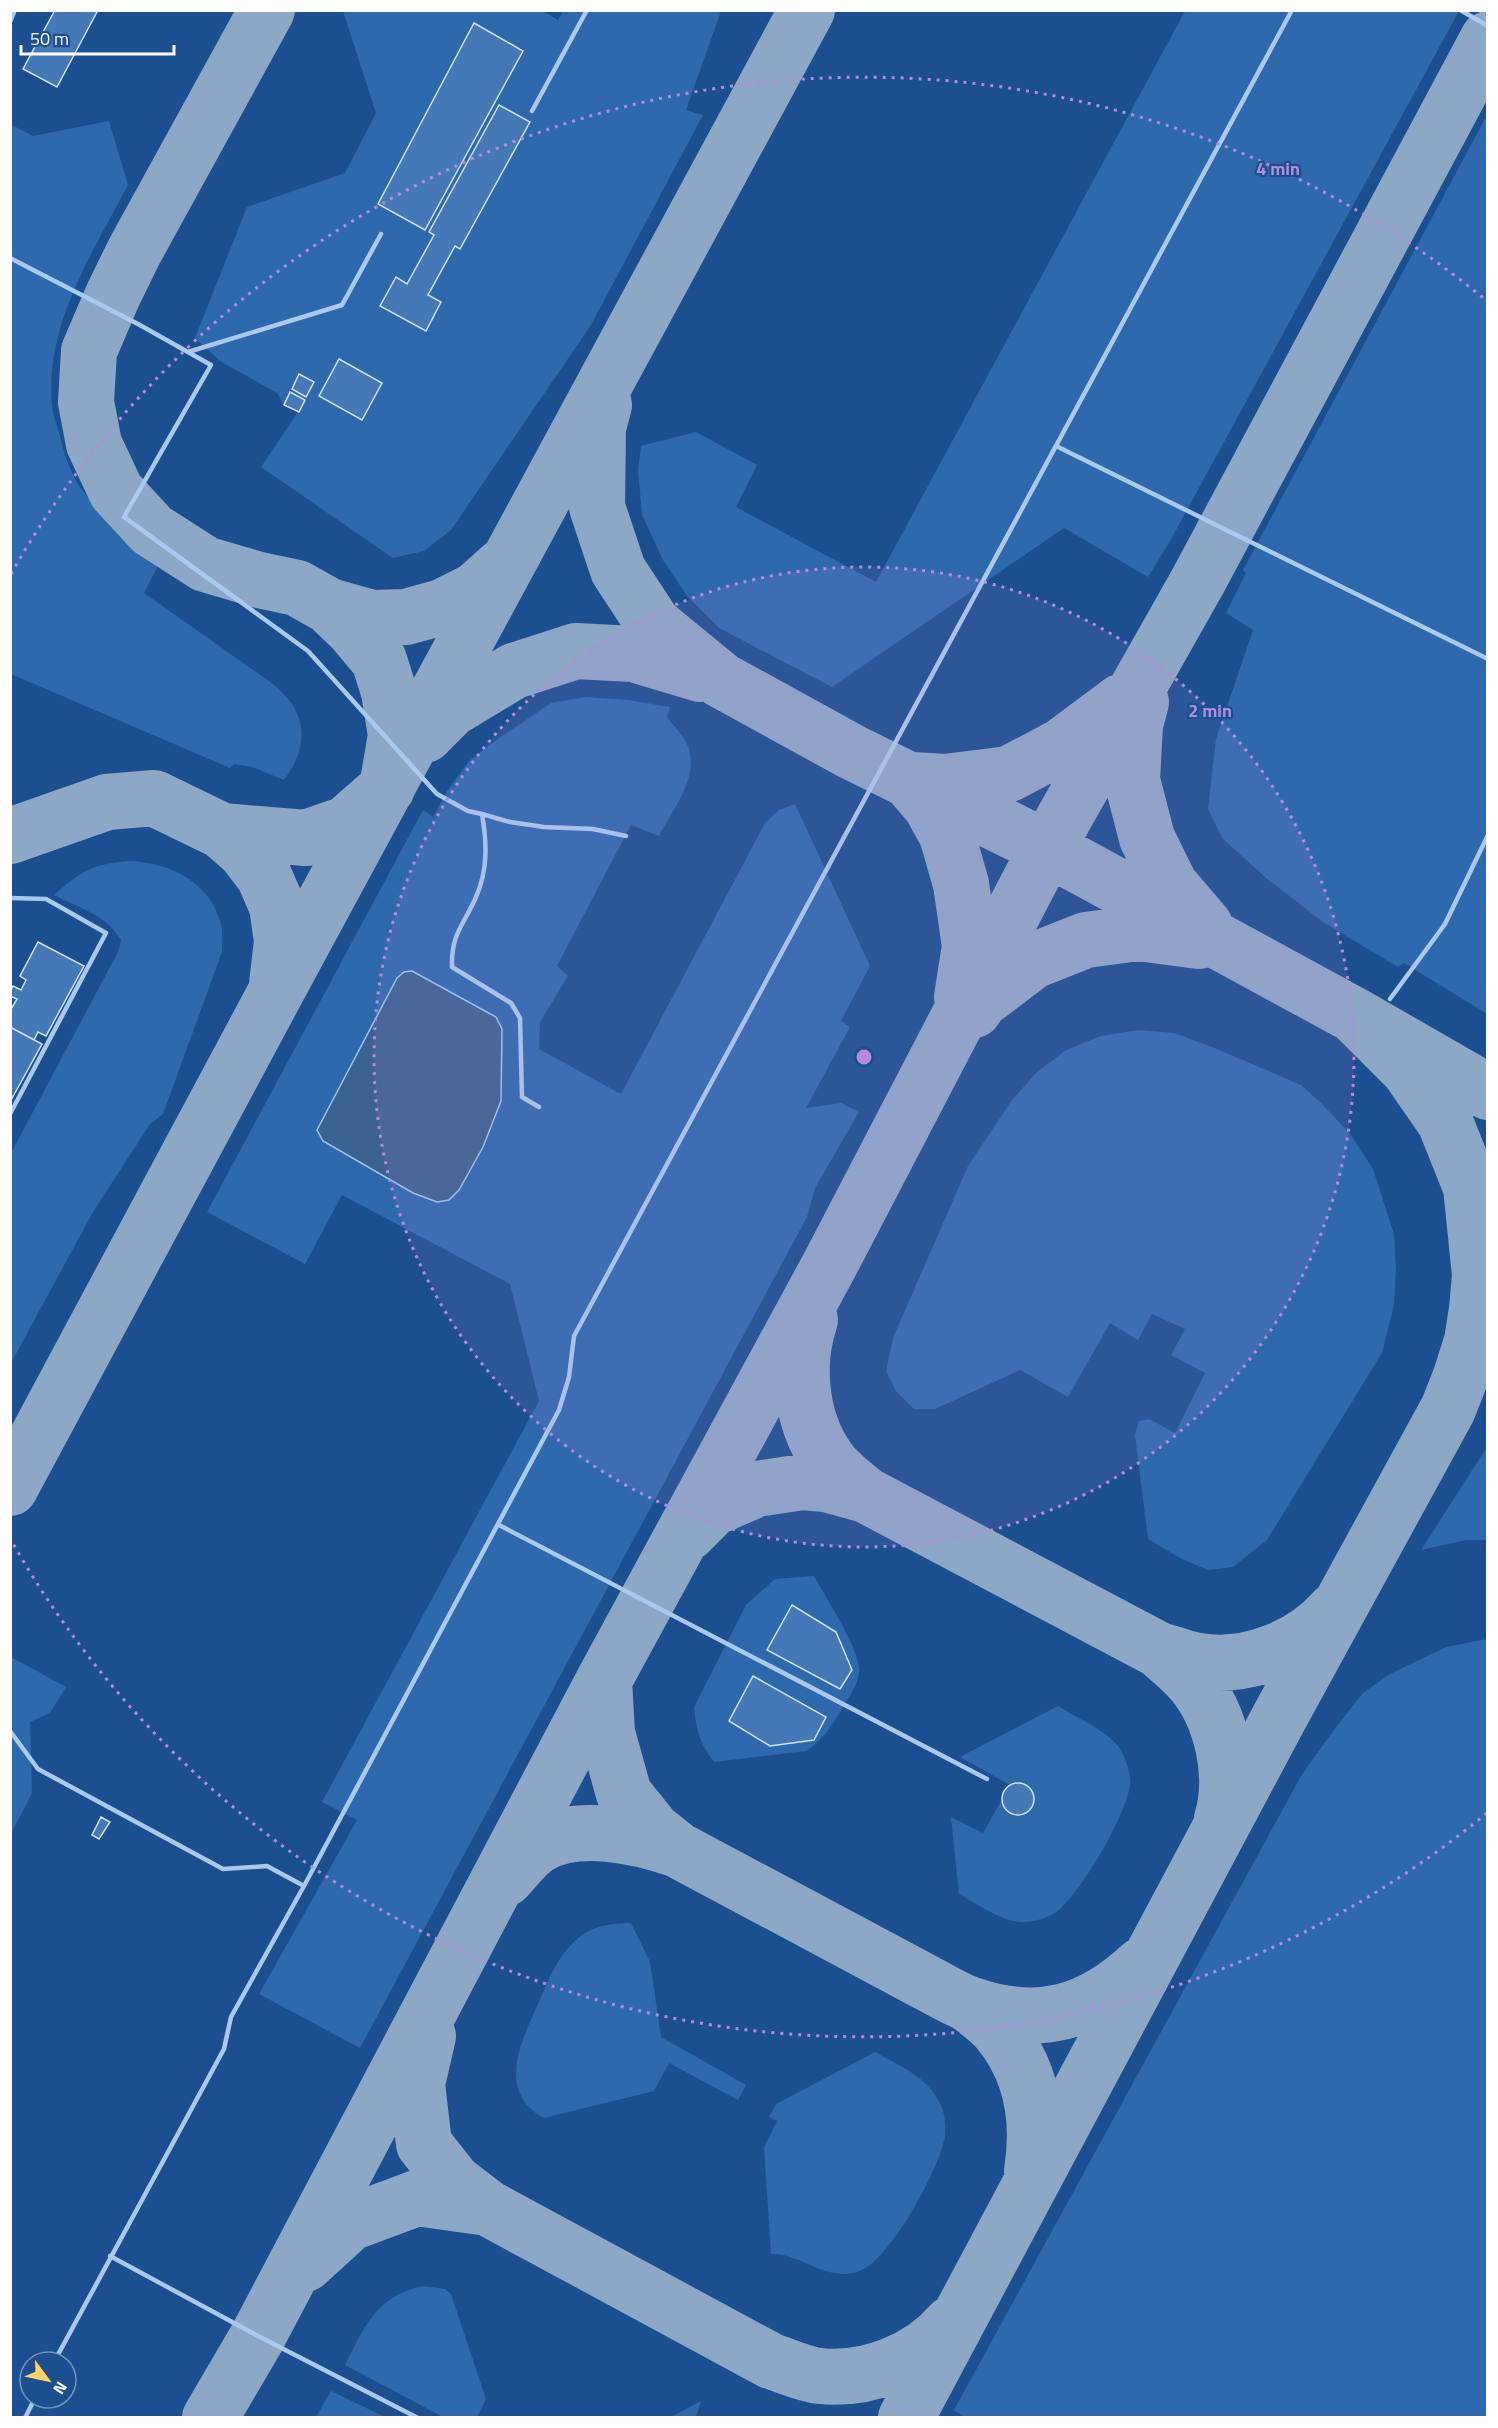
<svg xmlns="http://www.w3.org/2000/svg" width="1498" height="2428" font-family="'Titillium Web',sans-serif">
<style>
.green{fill:#2e69ad}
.water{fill:#3c6290;stroke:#9cc4f0;stroke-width:1.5}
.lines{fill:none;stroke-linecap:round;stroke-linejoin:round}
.taxiway{stroke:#8da7c7;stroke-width:56}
.building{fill:#4478b7;stroke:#cfe3fa;stroke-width:1.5}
.lane{stroke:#a9c9ee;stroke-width:4.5}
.ring{fill:none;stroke:#b68bdc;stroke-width:3;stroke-dasharray:3 6}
.centre{fill:#b68bdc;stroke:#1b4f8f;stroke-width:3}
.ring-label{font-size:18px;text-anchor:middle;font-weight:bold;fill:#b68bdc;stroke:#1b4f8f;stroke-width:4.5;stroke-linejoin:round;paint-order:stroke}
</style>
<rect width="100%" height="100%" fill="#1b4f8f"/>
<path class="green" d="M541,10l17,10 5,-9h158l-35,99 17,5 -112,210 -140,205 -27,21 -31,7 -132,-91 37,-55 -14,-7 -7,-12 -57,-32 -25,-23 52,-131 98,-34 31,-60 -33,-102z
M1185,11h274l-289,530 -22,36 -84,-49 -232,159 -113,-59 -32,-32 -24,-36 -21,-45 -4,-46 3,-23 55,-14 61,33 -21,42 140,75z
M1487,115v899l-83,-51 -6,4 -75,-45 -57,-44 -44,-40 -14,-29 8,-70 37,-109 -27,-17 20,-40 -3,-3z
M109,121l19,64c-36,69 -83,139 -76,220 1,11 5,21 8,31 4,17 10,36 20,51 19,26 55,54 81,73l-17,33 129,91c35,28 37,61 11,96l-32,-13 -18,-3 -4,4 -219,-94 -1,-550 23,12z
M585,697l43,3 42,7 -3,10c6,8 15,17 20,27 14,31 -14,65 -28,92l-28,-11 -74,141 11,10 -28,46 -1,27 82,45 144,-271 14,-13 16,-6 75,162 -29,55 9,6 -44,81 35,-5 18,9 -44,76 -8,29 -447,831 -101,-54 98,-174 -35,-18 217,-401 -29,-117 -168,-89 -37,69 -98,-52 216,-402 10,7 14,-26 22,-30 26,-20 56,-38z
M132,861c40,3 78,21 89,63 2,8 1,19 1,28l-59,162 -13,10 -57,88 -82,151v-210l107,-201 3,-12c-13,-24 -43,-33 -67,-45 30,-26 38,-31 78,-34z
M1138,1030l36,3 38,14 89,38 20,18 30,32 22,34 21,65 2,35 -2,36 -12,48 -115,187 -34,27 -25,3 -26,-11 -34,-20 -13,-104 4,-14 10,-2 26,14 30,-60 -34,-18 14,-26 -33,-15 -14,26 -28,-17 -42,74 -48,-27 -85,39h-21l-18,-18 -10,-20 7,-33 75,-172 44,-66 24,-27 30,-23 35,-14z
M1487,1447v93h-21l-45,10z
M814,1576c10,19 48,76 45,96 -1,14 -11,26 -17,37 -11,18 -19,31 -36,42l-92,11c-14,-19 -18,-32 -20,-55l52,-102 29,-26z
M1487,1639v778l-521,1 -12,-8 347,-634 32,-45 30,-38 27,-19 56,-27z
M11,1657l55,30 -16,26 -20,9 2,71 -21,41z
M1058,1706c19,12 46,23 61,41 6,9 13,29 11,39 -6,33 -46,101 -70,123 -9,8 -22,12 -34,13 -22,2 -48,-18 -67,-28l-8,-77 32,16 27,-48 -50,-28z
M631,1923l19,39 11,75 85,48 -8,15 -69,-37 -15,28 -110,27c-48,-26 -23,-77 -6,-114 10,-23 19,-47 37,-63 16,-15 35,-18 56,-18z
M875,2052c25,14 53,25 66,53 4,9 5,22 4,31 -5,32 -53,120 -83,134 -32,15 -60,-17 -91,-16l-7,-107 13,-26 -8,-4 7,-13z
M423,2286l22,3 6,5 35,105 -9,18h-34l-98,-52c20,-39 31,-69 78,-79z
M331,2391l54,26h-69z
M701,2401l-5,16h-25z"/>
<path class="water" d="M412,971l84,46 6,12 -1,72 -18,46 -24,43 -10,10 -12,2 -24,-9 -90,-52 -6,-11 80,-152 7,-6z"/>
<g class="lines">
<path class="taxiway" d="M604,405l-6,23 -1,79 21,63 36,55 67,55 131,72 195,96 307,167 134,77
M329,606l43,12 34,-1 36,-10 34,-17 28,-25
M1141,702l-6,23 -3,55 15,58 23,47 35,41
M425,735l26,-26 63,-38 62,-20 57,3 67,20
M909,780l22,26 16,29 14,49 9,62 -8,51
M913,780l32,2 64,-8 53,-28 59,-44
M222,831l84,7 40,-14 41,-36 9,-53 -7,-43 -10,-32 -26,-31 -24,-23 -32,-18 -38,-8 -54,-16 -53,-34 -36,-39 -22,-47 -8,-42 3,-51 24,-56 21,-43 133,-242
M10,836l97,-34 47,-4 68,33 23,20 19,25 13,30 5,35 -5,43
M974,1010l6,-9 53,-40 53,-21 52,-7 61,8
M810,1320c-16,48 -9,108 24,147 9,10 21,19 32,28
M10,1488l267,-498 530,-980
M688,1533l25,-25 44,-19 45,-7 24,2 40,11 293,155c13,3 27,9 40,11 48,8 103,-14 135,-50
M1159,1650c11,10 24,20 34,32 29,35 42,93 29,137
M604,1680l3,53 17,61 29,36 25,20 249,133c14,7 28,16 42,21 69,24 121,10 173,-39
M505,1879c10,-10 21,-26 33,-33 37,-24 101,-10 140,4
M967,2003c11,9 24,18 32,28 34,41 41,89 33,140
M428,2036l-11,48 7,60 30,38 34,26 283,153c16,5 32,13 49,15 48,5 100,-16 131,-52
M305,2264l45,-41 67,-25 71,10
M210,2418l48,-82 346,-656 225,-414 218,-418 151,-267 290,-542
M906,2418l374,-702 168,-307 13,-33 11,-35 5,-32 3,-34 -9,-88 -26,-65 -36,-52 -55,-55"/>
</g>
<path class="building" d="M55,10h43l-41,77 -34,-18z
M474,23l49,28 -98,179 -47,-26z
M499,105l31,17 -70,127 -5,-3 -27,49 13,7 -15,29 -46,-25 16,-29 11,7 27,-49 -5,-3z
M339,359l43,24 -20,37 -43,-24z
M299,374l15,8 -8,15 -14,-8z
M290,392l15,8 -6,12 -15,-7z
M38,942l46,24 -38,70 -8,-4 -4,8 -24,-13v-16l7,-12 -7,-3v-5l3,-5 8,4 5,-10 -6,-4z
M10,1027l32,17 -32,58z
M792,1605l44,27 16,38 -12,19 -73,-39z
M753,1676l73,41 -12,23 -44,6 -41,-25z
M1002 1799a16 16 0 1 1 32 0a16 16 0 1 1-32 0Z
M101,1817l9,5 -11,17 -7,-4z"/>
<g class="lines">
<path class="lane" d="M1460,10l28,16
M10,22l5,-12
M532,111l55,-101
M10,258l128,66 73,41 -87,152 184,134 129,143 31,17 14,3c5,29 6,56 -6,83 -12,28 -25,36 -24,70l59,36 9,15 2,79 17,10
M188,352l154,-47 39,-71
M1056,446l432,213
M482,814l28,8 34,5 49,2 33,7
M10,898l36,1 60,34 -96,181
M1390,999l55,-75 43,-89
M499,1525l488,254
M10,1731l28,38 185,100 44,-3 37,20
M110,2256l148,80 160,82
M54,2362l170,-313 7,-32 73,-131 255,-476 10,-33 5,-41 718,-1326
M25,2418l10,-20"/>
</g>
<circle cx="864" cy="1057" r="490" fill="#b68bdc" fill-opacity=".12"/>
<g class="ring">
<circle cx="864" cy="1057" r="490"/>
<path d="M1487 1813A980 980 0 0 1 11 1540M11 574A980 980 0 0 1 1487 301"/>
</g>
<circle cx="864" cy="1057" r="9" class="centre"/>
<g class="ring-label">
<text x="1278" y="175">4 min</text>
<text x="1210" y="717">2 min</text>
</g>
<rect width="1498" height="2428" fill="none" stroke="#ffffff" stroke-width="24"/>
<g transform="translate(48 2380) rotate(123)"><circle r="28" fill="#1b4f8f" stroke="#7695bc" stroke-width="1.5"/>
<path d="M0-4.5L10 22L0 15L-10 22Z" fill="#ffd166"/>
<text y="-9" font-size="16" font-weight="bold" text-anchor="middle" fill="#ffffff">N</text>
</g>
<path d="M21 45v9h153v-9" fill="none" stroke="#ffffff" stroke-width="3"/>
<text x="30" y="45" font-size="18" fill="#ffffff" stroke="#1b4f8f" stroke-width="4.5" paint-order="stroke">50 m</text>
</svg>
